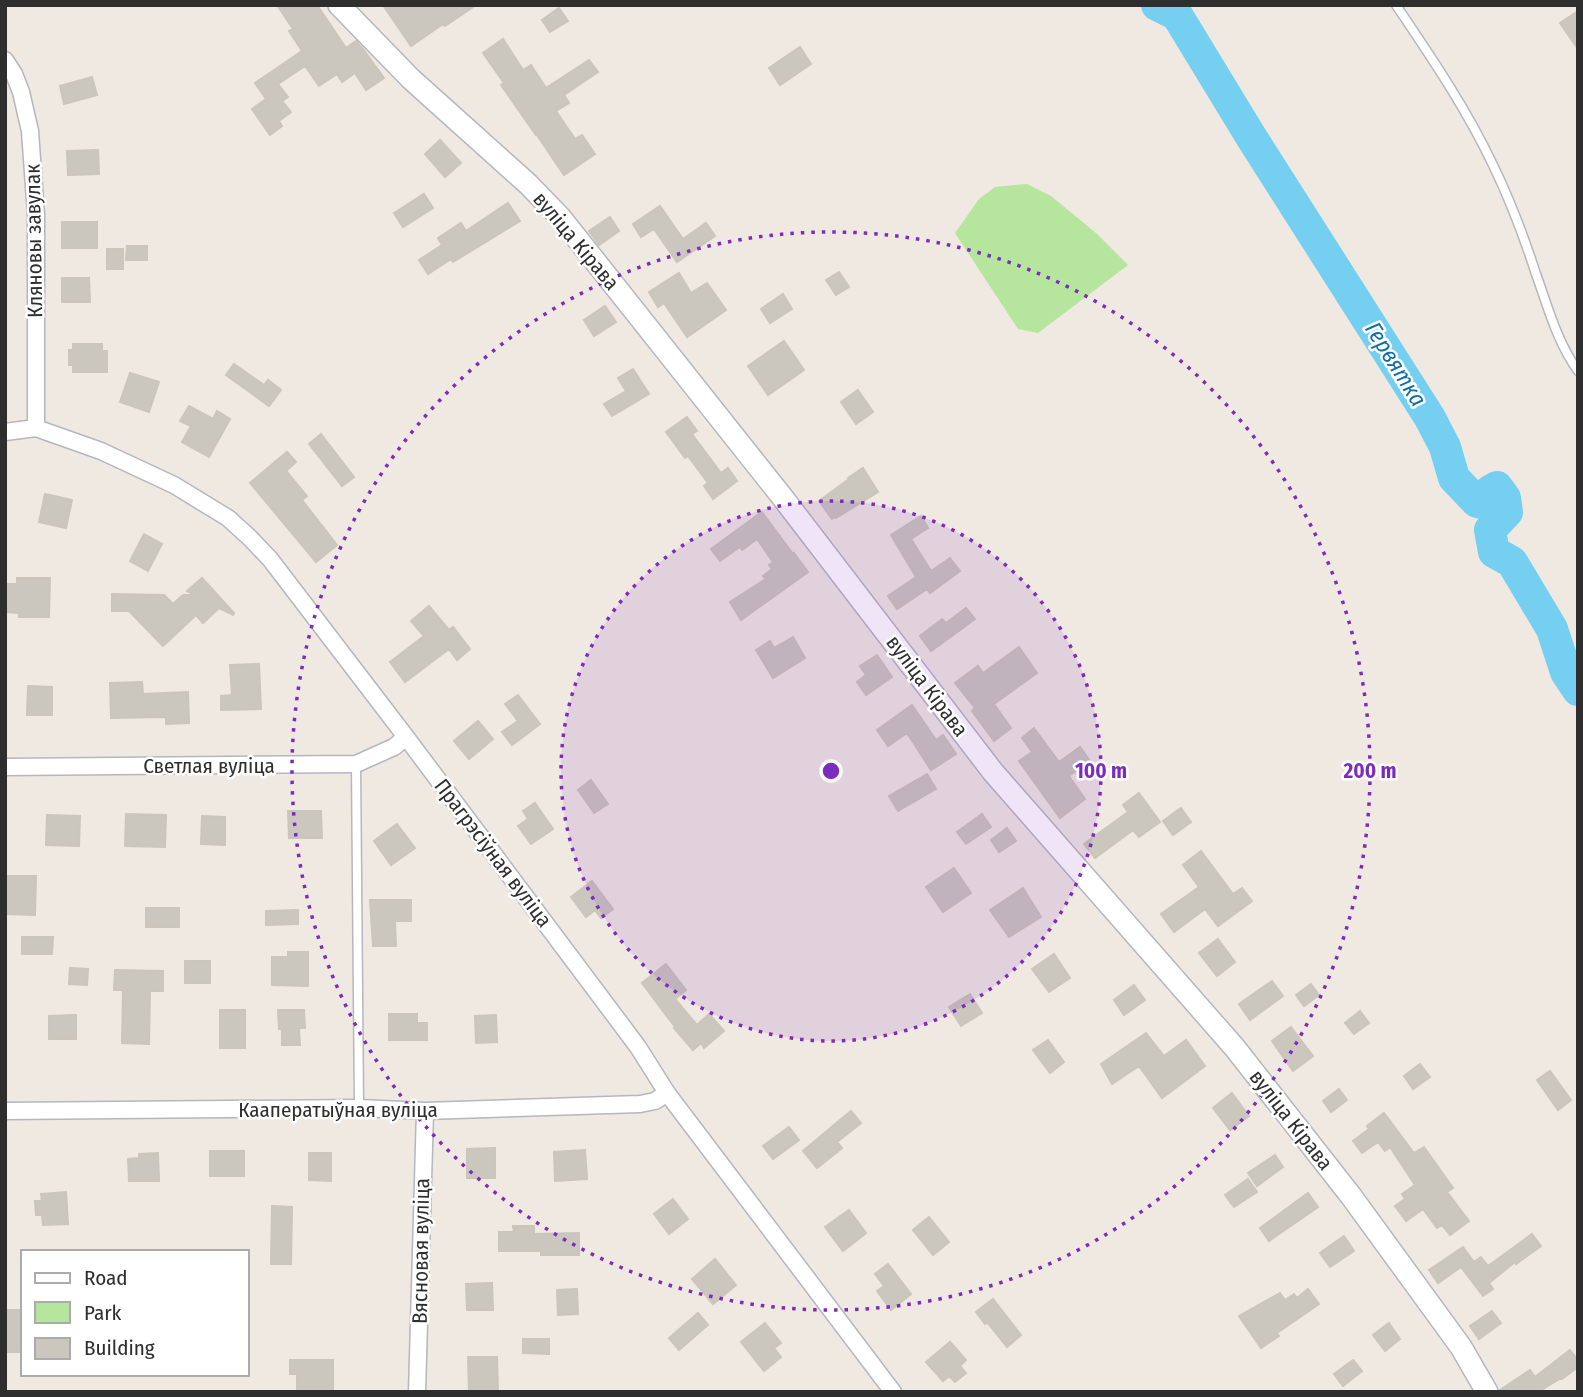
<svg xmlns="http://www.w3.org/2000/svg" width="1583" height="1397" font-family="'Fira Sans Condensed',sans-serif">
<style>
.green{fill:#b6e59e}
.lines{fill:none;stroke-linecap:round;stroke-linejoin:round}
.river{stroke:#75cff0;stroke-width:32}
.building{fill:#cbc7bf;stroke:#cbc5ba;stroke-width:2}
.lane-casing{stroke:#b4b7c1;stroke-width:11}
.street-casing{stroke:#b4b7c1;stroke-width:19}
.secondary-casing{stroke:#b4b7c1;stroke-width:24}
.lane{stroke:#fff;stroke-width:8}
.street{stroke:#fff;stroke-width:16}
.secondary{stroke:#fff;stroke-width:21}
.ring{fill:none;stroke:#7b2cbf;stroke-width:3.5;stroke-dasharray:3.5 7}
.labels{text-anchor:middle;stroke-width:5;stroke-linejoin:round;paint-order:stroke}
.street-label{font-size:21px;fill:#2e2e2e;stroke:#fff}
.water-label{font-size:23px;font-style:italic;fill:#0d6fa3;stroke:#fff}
.centre{fill:#7b2cbf;stroke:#fff;stroke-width:3.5}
.ring-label{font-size:21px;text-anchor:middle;font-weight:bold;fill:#7b2cbf;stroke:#fff;stroke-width:5;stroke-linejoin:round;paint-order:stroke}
</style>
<rect width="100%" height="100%" fill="#efe9e1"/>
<path class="green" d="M1027,184l24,12 45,37 32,32 -90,68 -20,-4 -63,-96 24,-34 16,-12z"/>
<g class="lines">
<path class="river" d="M1157,5l20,10 73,120 180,283 15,29 9,31 23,24 9,2 6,-4 -2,-9 7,-4 8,11 2,14 -17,18 4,22 18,10 40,67 14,43 12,18"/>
</g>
<path class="building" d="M277,5h40l29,43 10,-7 7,8 21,29 -18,12 -11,-17 -13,9 -5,-8 -18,12 -14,-20 -27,18 10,13 -6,4 9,11 -12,9 3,5 -12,9 -18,-26 14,-10 -11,-16 47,-32 -13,-20 4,-2z
M383,5h93l-31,21 -2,-2 -32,22z
M559,8l9,13 -18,11 -8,-12z
M1578,11v38l-18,-26z
M503,39l20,31 8,-5 15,23 43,-28 9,12 -34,23 5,8 -13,8 19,28 7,-4 13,19 -31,21 -27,-40h-1l-35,-50 3,-2 -21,-30z
M800,47l11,17 -31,21 -11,-17z
M92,77l5,18 -33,9 -4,-18z
M440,140l21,23 -16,14 -20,-23z
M98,150l1,24 -31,1 -1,-24z
M424,194l9,14 -30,19 -9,-14z
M508,203l12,18 -67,41 -2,-3 -23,15 -9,-14 23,-15 -4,-7 23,-15 5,8z
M660,206l23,33 23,-16 9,13 -38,26 -23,-33 -13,8 -8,-13z
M610,217l9,14 -20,14 -10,-14z
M62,222h35v26h-35z
M127,246h20v14h-21z
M107,249h16v20h-16z
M839,272l10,15 -13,8 -10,-15z
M679,273l12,20 16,-10 19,27 -39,27 -23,-34 -6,4 -9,-15z
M62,278h27l1,24h-28z
M783,294l9,15 -22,14 -9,-14z
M605,306l11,16 -22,14 -10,-16z
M784,341l20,29 -36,25 -20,-29z
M73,344h29v7h5v21h-34v-7h-4v-15h4z
M234,364l30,21 4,-5 13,10 -12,16 -43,-31z
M633,369l16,25 -37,22 -8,-12 22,-13 -8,-13z
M130,373l29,9 -10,30 -29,-10z
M858,390l15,22 -17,12 -15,-22z
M189,406l24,13 4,-8 13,8 -21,38 -27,-15 9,-16 -11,-5z
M687,417l10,14 -5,3 29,39 7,-5 9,13 -24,18 -9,-13 4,-3 -20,-27 -3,2 -19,-26z
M321,434l33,43 -12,9 -33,-42z
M287,452l9,10 -10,9 21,25 -5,4 35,45 -21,17 -66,-79z
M863,468l15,24 -42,26 -1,-1 -3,2 -13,-18 30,-22 -1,-1z
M45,494l27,6 -6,28 -27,-6z
M762,512l31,42 1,-1 14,19 -67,48 -11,-18 36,-23 -3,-3 9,-7 -3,-4 4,-3 -16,-23 -15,11 -2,-3 -20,14 -9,-12z
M921,516l7,12 -17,11 20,32 19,-13 10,13 -30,22 -3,-4 -30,20 -9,-13 28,-19 -25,-42z
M144,534l18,10 -14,27 -18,-10z
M17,578h33l-1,39h-30v-4l-14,-1v-28h12z
M202,578l32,35 -1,2 -14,-7 -16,15 -7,-8 -33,31 -34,-35h-17v-17l52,1 9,9 10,-9h12l-8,-4z
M429,606l20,24 4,-3 17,22 -13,11 -8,-11 -44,33 -15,-20 34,-26 -13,-15z
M966,608l9,11 -44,32 -11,-15 22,-17 4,4z
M793,637l12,21 -32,20 -17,-28 14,-9 4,7z
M1019,647l18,26 -43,31 17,24 -17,13 -22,-30 3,-3 -20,-25 23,-17 5,7z
M877,655l15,22 -26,18 -9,-13 9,-7 -6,-9z
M259,664l2,45 -40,1v-14l11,-1 -2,-30z
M142,682l1,12 45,-2 1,31 -23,1v-7l-55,1 -1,-35z
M28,686l24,1v28h-25z
M518,695l22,29 -28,21 -10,-13 16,-11 -13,-17z
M912,705l24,35 7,-5 13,19 -25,16 -24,-37 -19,13 -11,-16z
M478,721l15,18 -24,20 -15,-18z
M1034,728l25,34 21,-15 10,14 -21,15 16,23 -25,19 -41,-57 13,-9 -10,-14z
M927,774l9,15 -38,22 -9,-15z
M591,780l17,24 -14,9 -16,-23z
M1139,793l21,29 -21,15 -6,-7 -38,28 -11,-14 44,-32 -5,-7z
M535,803l18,26 -22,15 -13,-18 10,-7 -5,-8z
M1181,808l10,14 -18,13 -10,-14z
M288,811h33l1,27h-33z
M126,814l40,1 -1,32 -40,-1z
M982,814l9,13 -25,17 -9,-12z
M47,815l33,1 -1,30 -33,-1z
M202,816l23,1v28l-24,-1z
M397,824l18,24 -24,17 -17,-24z
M1007,828l9,13 -17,11 -8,-12z
M1201,851l32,43 9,-6 10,13 -34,25 -13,-17 -31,23 -13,-18 38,-27 -16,-22z
M954,868l17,25 -28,19 -17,-25z
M6,876h30l-1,39 -29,-1z
M592,881l21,28 -12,9 -6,-8 -9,7 -15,-20z
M1023,888l18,29 -32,20 -19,-27z
M370,900h41v21h-16l1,25h-23z
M146,908h33v19h-33z
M298,910v14l-32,1v-14z
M22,937h31l-1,17h-30z
M1218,939l17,23 -18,14 -18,-23z
M288,952h20v34l-36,-1v-28h16z
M1054,954l16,24 -21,14 -17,-23z
M185,961h25v22h-25z
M666,964l20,26 -11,9 22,26 12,-11 15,17 -20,17 -3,-5 -8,7 -19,-22 1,-1 -33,-44z
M70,968l18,1 -1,16 -18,-1z
M115,970l48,1v20h-13l-1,53 -27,-1 1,-53h-9z
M1272,981l11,15 -33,24 -11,-16z
M1311,984l8,11 -15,11 -8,-11z
M1134,985l11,15 -21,15 -10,-15z
M970,994l12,19 -21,13 -12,-19z
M220,1010h25v38h-25z
M278,1010h26l1,18h-6l1,17h-18v-16h-3z
M1360,1011l9,12 -15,11 -9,-11z
M389,1014h28v9h10v17h-38z
M76,1015v24h-27v-23z
M496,1015l1,27 -21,1 -1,-27z
M1291,1027l22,29 -20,15 -21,-30z
M1146,1033l18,23 22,-16 19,26 -43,32 -23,-32 -27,18 -11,-20z
M1048,1040l16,22 -14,11 -17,-23z
M1420,1064l10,13 -17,12 -9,-13z
M1550,1071l21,29 -13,10 -21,-30z
M1339,1089l8,11 -16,12 -8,-11z
M1232,1093l17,23 -19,14 -17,-22z
M851,1111l10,12 -24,19 5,6 -25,20 -14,-17z
M1384,1113l30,40 10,-6 29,41 -6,4 22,29 -19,14 -8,-10 -5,3 -14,-19 -17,12 -11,-15 10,-7 -3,-5 13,-9 -25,-38 -5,4 -7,-9 -16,11 -9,-12 16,-12 -2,-3z
M789,1127l10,13 -26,19 -10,-13z
M495,1148v30h-28v-29z
M585,1150l2,29 -32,2 -1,-29z
M210,1151h34v25h-34z
M158,1153l1,28h-30l-1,-22 11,-1v-4z
M309,1153h22v28l-22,-1z
M1275,1155l8,12 -26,19 -9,-13z
M1248,1179l9,13 -23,15 -9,-12z
M66,1192l2,32 -25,1 -1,-10h-6l-1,-14h7l-1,-7z
M1308,1193l10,14 -49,34 -9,-13z
M673,1199l15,20 -19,15 -15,-20z
M272,1206l20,1 -1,57h-20z
M849,1210l17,23 -23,18 -18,-24z
M929,1217l20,25 -16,13 -20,-25z
M513,1226h21v8l45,-1v22h-38v-4h-42v-19h15z
M1532,1234l9,12 -25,18 -1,-2 -26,21 4,6 -10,7 -22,-29 -23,16 -9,-13 34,-23 11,15 7,-5 7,9z
M1344,1236l10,15 -24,16 -10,-14z
M715,1259l21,26 -23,19 -21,-25z
M888,1264l23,30 -20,16 -14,-19 7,-5 -9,-12z
M492,1283l1,27h-26l-1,-26z
M577,1289l1,25 -20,1 -1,-25z
M1308,1289l11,15 -42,29 2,3 -18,12 -22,-32 41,-23 5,7 9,-6 3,4z
M993,1299l28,36 -14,12 -20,-25 -2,2 -9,-12z
M7,1310h16v42h-15z
M1492,1311l9,12 -22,16 -9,-13z
M698,1313l10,12 -29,25 -10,-12z
M765,1323l16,20 -7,5 7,9 -17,14 -23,-29z
M1389,1323l11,16 -15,12 -12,-16z
M523,1339h26v15l-26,-1z
M950,1342l16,18 -6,6 6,7 -11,9 -6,-6 -6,5 -17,-19z
M1570,1350l8,10v7l-16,12 -1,-1 -18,11 2,3h-45v-2l30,-20 5,7z
M468,1357h29l1,35h-29z
M290,1360h43v31h-36v-17h-7z
M1353,1360l9,11 -19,15 -9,-12z"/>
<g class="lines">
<defs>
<path id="lane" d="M1396,5c35,52 70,103 97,160 17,35 31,72 43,109 12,33 21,68 42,97
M356,764l3,344"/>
<path id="street" d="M5,60l9,14 7,18 9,39 6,84v213
M5,432l31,-4 65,23 73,34 54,33 22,20 20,21 136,178 232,310 29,46 226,299
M5,767l351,-3 38,-17 12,-10
M5,1111l354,-3 66,3 215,-7 15,-3 12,-8
M417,1392l8,-281"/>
<path id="secondary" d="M339,5l72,74 117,105 32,33 223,281 210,274 242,276 116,148 110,151 26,45"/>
</defs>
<use href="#lane" class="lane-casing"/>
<use href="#street" class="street-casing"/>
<use href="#secondary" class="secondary-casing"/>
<use href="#lane" class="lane"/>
<use href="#street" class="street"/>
<use href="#secondary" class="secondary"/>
</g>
<circle cx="831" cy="771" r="270" fill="#7b2cbf" fill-opacity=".12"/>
<g class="ring">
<circle cx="831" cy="771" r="270"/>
<circle cx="831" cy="771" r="539"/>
</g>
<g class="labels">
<g class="street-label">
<text transform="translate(34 241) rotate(-91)" y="7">Кляновы завулак</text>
<text transform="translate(576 241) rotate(50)" y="7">вуліца Кірава</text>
<text transform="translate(927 686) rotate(53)" y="7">вуліца Кірава</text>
<text x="209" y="773">Светлая вуліца</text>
<text transform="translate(493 853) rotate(53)" y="7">Прагрэсіўная вуліца</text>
<text x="338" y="1117">Кааператыўная вуліца</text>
<text transform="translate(1291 1120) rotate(52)" y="7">вуліца Кірава</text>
<text transform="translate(421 1251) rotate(-89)" y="7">Вясновая вуліца</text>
</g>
<g class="water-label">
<text transform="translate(1396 364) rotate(58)" y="8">Гервятка</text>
</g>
</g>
<circle cx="831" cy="771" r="10" class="centre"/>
<g class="ring-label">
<text x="1101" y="778">100 m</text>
<text x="1370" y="778">200 m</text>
</g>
<rect width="1583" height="1397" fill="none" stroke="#2e2e2e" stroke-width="14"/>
<rect x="21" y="1250" width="228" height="126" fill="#ffffff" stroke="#ababab" stroke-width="2"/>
<rect x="35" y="1273" width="35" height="10" fill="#ffffff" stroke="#ababab" stroke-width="2"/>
<text x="84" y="1285" font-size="21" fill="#2e2e2e">Road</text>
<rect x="35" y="1302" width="35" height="21" fill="#b6e59e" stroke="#ababab" stroke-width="2"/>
<text x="84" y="1320" font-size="21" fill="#2e2e2e">Park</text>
<rect x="35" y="1338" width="35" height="21" fill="#cbc7bf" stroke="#ababab" stroke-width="2"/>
<text x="84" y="1355" font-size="21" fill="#2e2e2e">Building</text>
</svg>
